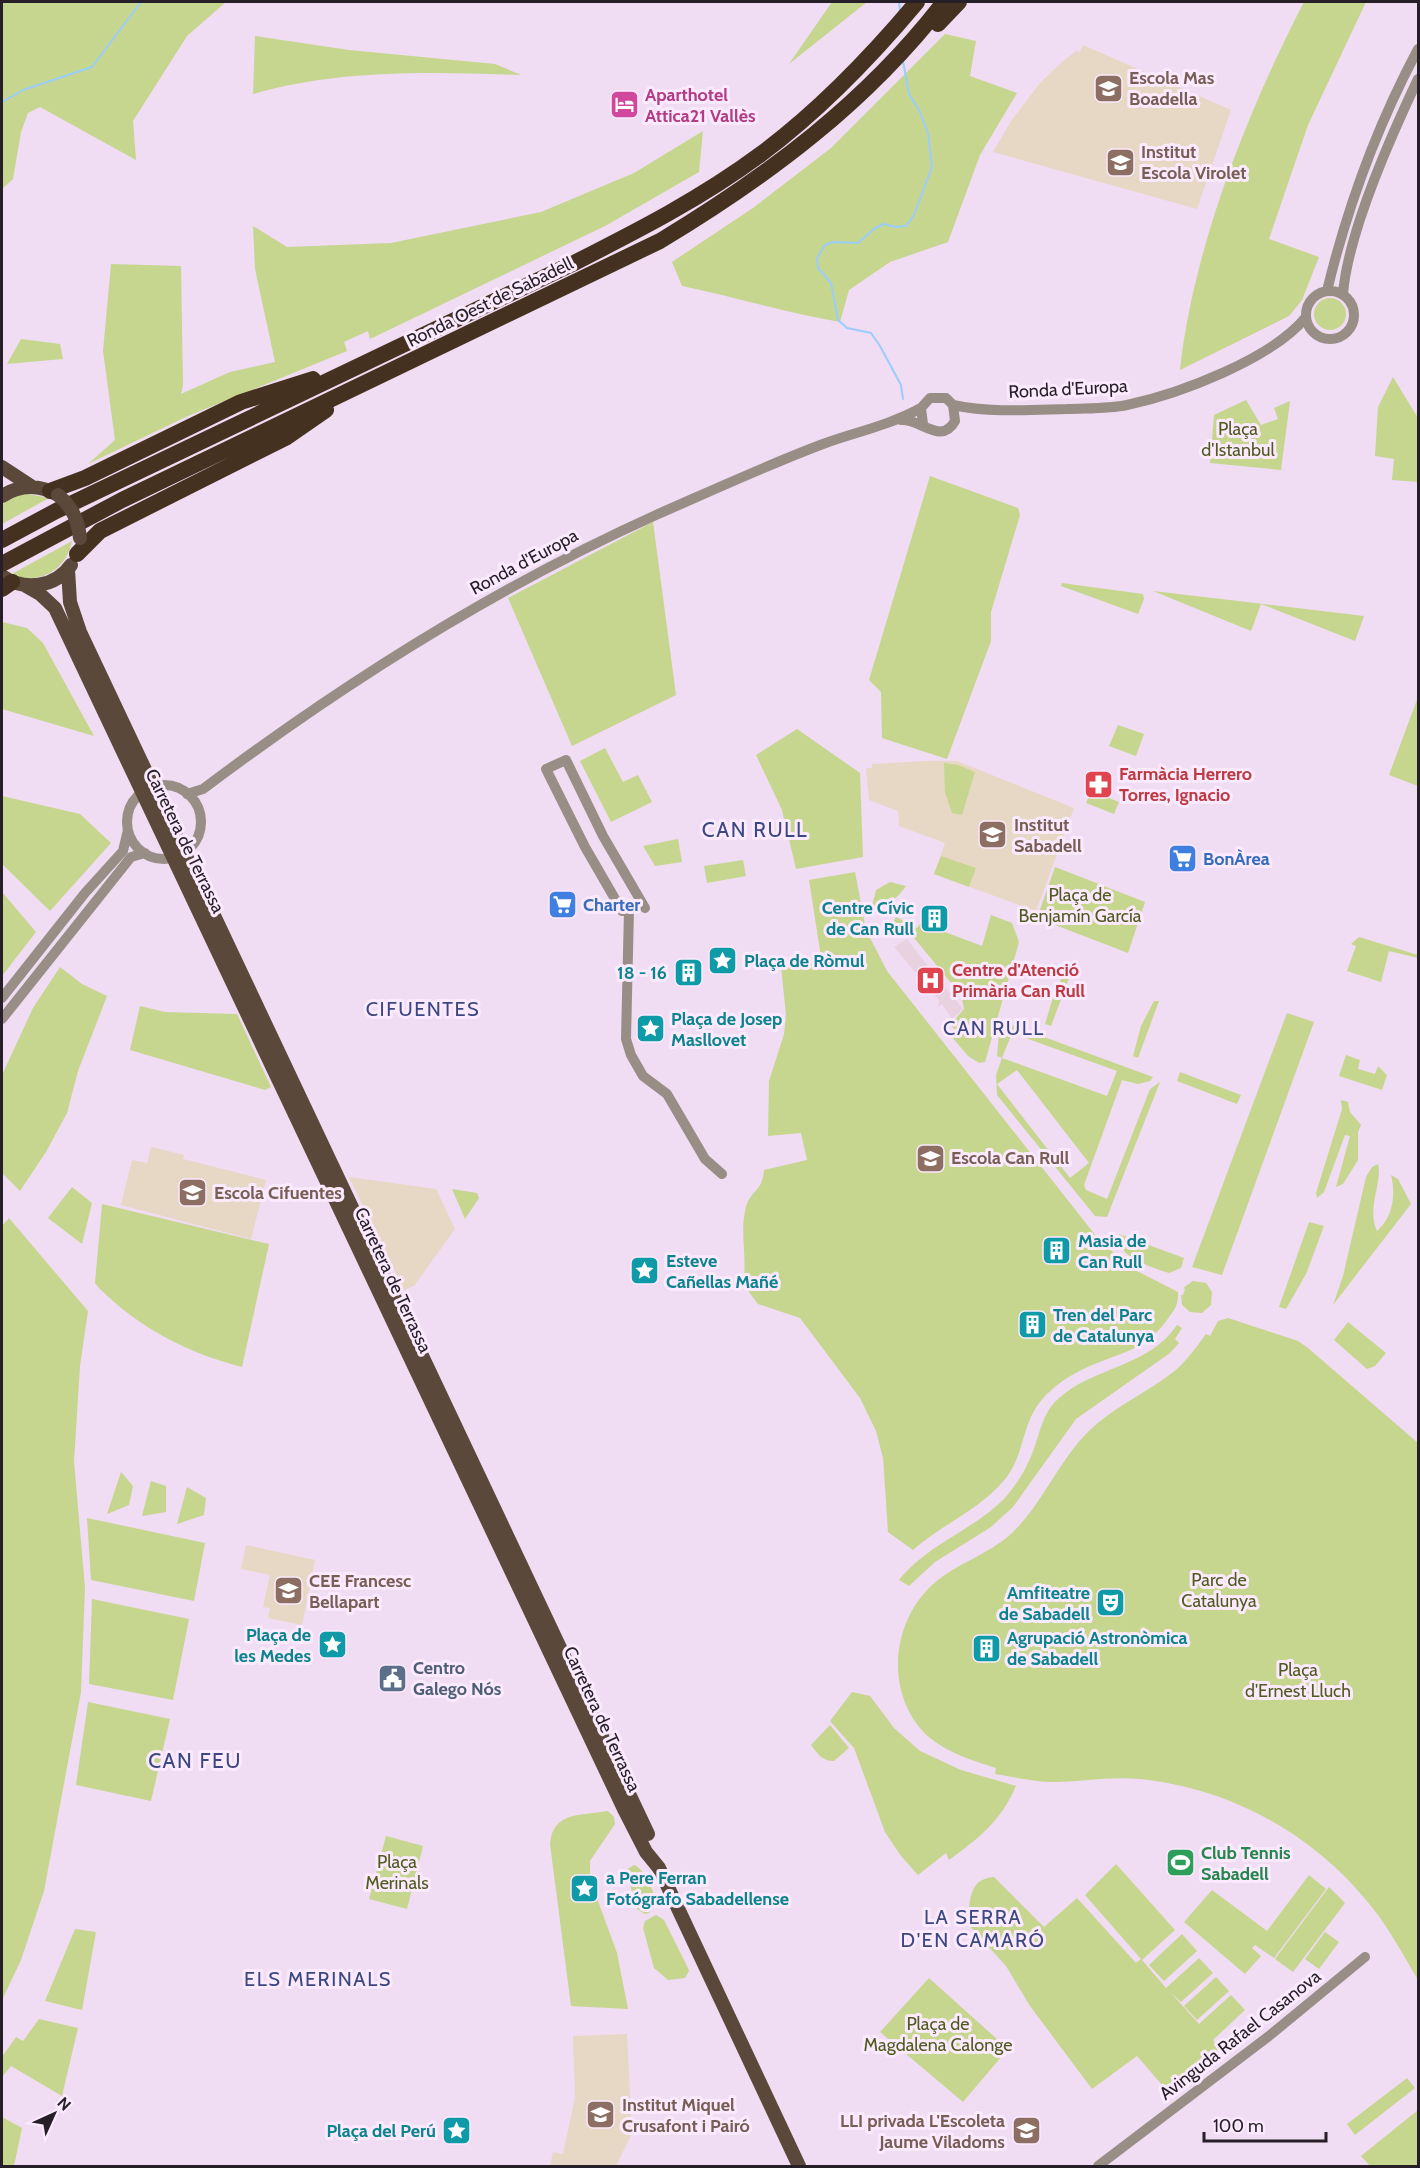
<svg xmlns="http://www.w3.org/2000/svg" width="1420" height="2168" font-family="Cabin,sans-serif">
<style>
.education{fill:#e7d7c5}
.medical{fill:#e9d2df}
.green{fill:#c6d68e;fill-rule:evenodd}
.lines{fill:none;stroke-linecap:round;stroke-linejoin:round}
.stream{stroke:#9acdfe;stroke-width:2}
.minor{stroke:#988e85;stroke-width:10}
.major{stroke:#5a493a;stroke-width:14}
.highway{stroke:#443120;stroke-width:16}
.major-bridge{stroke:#5a493a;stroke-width:14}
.labels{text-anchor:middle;stroke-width:6;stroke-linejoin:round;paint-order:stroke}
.education-label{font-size:18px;font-weight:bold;fill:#785e54;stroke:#fbeafe;text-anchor:start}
.hotel-label{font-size:18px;font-weight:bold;fill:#b23c85;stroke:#fbeafe;text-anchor:start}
.street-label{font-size:18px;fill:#261f27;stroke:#fbeafe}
.park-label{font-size:18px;fill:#515b20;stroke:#fbeafe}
.health-label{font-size:18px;font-weight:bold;fill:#be3a42;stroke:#fbeafe;text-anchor:start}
.shop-label{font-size:18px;font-weight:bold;fill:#366cbe;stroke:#fbeafe;text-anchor:start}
.culture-label{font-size:18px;font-weight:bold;fill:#0d838f;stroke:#fbeafe;text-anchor:start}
.service-label{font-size:18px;font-weight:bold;fill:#4e5e75;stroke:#fbeafe;text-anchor:start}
.leisure-label{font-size:18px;font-weight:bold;fill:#27864d;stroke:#fbeafe;text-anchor:start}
.neighbourhood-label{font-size:20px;letter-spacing:1.5px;fill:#3c4883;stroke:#fbeafe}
.quarter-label{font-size:21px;letter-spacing:1.5px;fill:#3c4883;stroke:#fbeafe}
</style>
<rect width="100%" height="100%" fill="#f0dcf3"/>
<path class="education" d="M1083,45l148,65 -34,99 -204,-57 18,-31 29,-38 22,-21 14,-11 4,1z
M927,761h30l117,47 -38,103 -102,-37 11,-31 -46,-17 -1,-15 -29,-11 -3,-32h6v-4z
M151,1147l33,8 -1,4 83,21 -15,59 -130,-34 11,-45 15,3z
M349,1177l87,12 19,40 -41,57 -10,4z
M246,1545l69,15 -13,65 -34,-7 2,-10 -7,-1 7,-32 -29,-6z
M627,2034l5,99 -16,33h-66l3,-14 10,2 12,-57 -2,-61z"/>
<path class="medical" d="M907,939l30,39 6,6 2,-2v5l18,22 -11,10 -10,-15 -4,3 1,-7 -45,-53z"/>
<path class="green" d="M2,2h224l-39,34 -54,85 3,39 -96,-53 -12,6 -7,19 -8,47 -11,10z
M832,2h35l-78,62z
M1304,2h62l-58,123 -39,114 50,18 -17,43 -13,16 -109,54c13,-122 68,-260 124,-368z
M945,34l31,7 -6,35 47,17 -37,62 -32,87 -58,20 -41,28 -9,32c-53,-9 -105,-25 -158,-36l-10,-24 81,-54 78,-60z
M255,36l94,14 146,14 26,11c-91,-3 -180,-6 -268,19z
M703,131l-4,41 -94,54 -235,113 -2,-8 -24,11 3,9 -159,65 -100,48 27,-24 -12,-89 8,-87 70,2 2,119 -2,9 49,-22 45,-10 -20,-93 -2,-43 34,21 104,-4 150,-31 93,-39z
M1314 314a16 16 0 1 1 32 0a16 16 0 1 1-32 0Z
M21,339l39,5 3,15 -56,5z
M1393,377l25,41v64l-26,-2 2,-21 -19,-3 3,-49z
M1246,400l15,25 17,-6 -4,-11 16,-7 -9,69 -71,-7 4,-48z
M930,476l88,32 2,7 -29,97v29l-44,118 -65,-21 -1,-46 -12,-12z
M28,494l21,4 -47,26v-20l17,-9z
M653,522l23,173 -104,51 -64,-148z
M72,541c-6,30 -33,44 -62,34z
M1062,583l81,11 1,5 -6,15 -77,-28z
M1153,591l211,25 -9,25 -94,-37 -10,27z
M2,622l25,6 16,15 51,93 -92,-27z
M1418,697v89l-29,-11z
M1118,725l26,9 -8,22 -27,-10z
M797,729l63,44 3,84 -67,12 -14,-59 -26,-55z
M605,748l18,34 15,-7 14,27 -41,20 -31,-61z
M944,763l14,2 17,7 -13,43 -10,-2 -7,-21z
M1091,791l28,11 -5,12 -28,-11z
M2,796l78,18 31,29 -61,68 -48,-47z
M678,839l4,23 -27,4 -12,-20z
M941,856l35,12 -7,19 -35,-13z
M743,860l3,16 -39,7 -3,-17z
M1055,867l90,35 -17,51 -91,-35z
M855,872l11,58 21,41 213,270 33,28 45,23c1,13 -4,18 -11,28 -26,36 -59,34 -93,54 -15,8 -32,22 -40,37 -12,21 -12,47 -28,67 -27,33 -63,45 -93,72l-25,-18 -5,-74 -7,-27 -16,-33 -60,-80 -42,-14 -15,-20c5,-25 -4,-52 3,-77 4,-16 17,-16 18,-37l43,-10 -6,-27 -33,3 1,-55 15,-47 2,-19 -5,-49 40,-9 -12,-77z
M890,882l16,4c-9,13 -18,20 -34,20l4,-16z
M2,892l34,40 -34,44z
M991,915l21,8 7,19 -34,120 -6,1 -11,-7 -17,-20 3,-7 -3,-5 13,-15 -3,-14 -46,-56 -24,-13 5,-9 21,11 4,-5 61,23z
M1359,937l59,18v3l-29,-7 -8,31 -34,-11 9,-25 -5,-2z
M60,967l22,17 25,12 -29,75 -11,42 -21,39 -26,39 -18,-18v-98l31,-67z
M1066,969l6,1 -21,56 -6,-2 9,-30z
M1154,1001h5l-21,57 -5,-2 8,-30z
M140,1006l25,6 72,2 34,73 -6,3 -135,-40z
M1287,1013l27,9 -92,253 -30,-8z
M1000,1021l153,56 -3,4 -12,3 -16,-4 -38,105 2,5 21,9 43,-110 10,-7 -53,135 -12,-1 -98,-121 -1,-20 6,-17 -5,-2zM1012,1033l105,38 -10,25 -105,-38zM1017,1070l72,93 -19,15 -73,-94z
M1346,1055l14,5 -2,9 17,5 3,-8 9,9 -5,15 -43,-14z
M1180,1072l61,23 -4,9 -60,-23z
M1341,1100l7,2 2,10 11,13 -3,7v28l-15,24 -7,3 14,-51 -5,-1 -21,57 -7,6 -1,-5 26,-84z
M1378,1164c5,17 -12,45 -1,67 16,-14 19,-36 14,-56l7,4 13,25 -78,101 10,-29 23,-99 6,-10z
M72,1187l20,16 -10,41 -34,-26z
M452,1189l25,4 2,5 -14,21z
M102,1204l167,40 -27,123c-54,-14 -103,-39 -143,-79l-4,-5z
M9,1218l79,93 -8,55 -6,95 11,127 -4,104 -37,199 -23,69 -19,40v-774z
M1309,1222l15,4 -18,48 -20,35 -7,-2z
M1119,1234l65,24 -3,10 -12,5c-16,-5 -57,-18 -50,-39z
M1193,1281l13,2 6,9 -1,13 -9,8 -12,-1 -8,-7 -1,-10h2l2,-6 -2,-1z
M1228,1318l70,23 10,7 110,95v537c-16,-27 -31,-56 -52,-80 -56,-68 -138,-112 -226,-121 -31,-3 -60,3 -91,3 -18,-1 -36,-5 -54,-8l1,-6c-22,-7 -48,-15 -66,-30 -44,-38 -41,-110 -1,-150 24,-24 58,-32 83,-55 31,-30 46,-71 76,-101 26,-26 61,-40 89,-63 11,-10 20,-23 29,-35l4,2 8,-15z
M1348,1322l38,31 -11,13 -8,3 -33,-29z
M1177,1325l5,3 -7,11 4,4 -9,10 -94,66 -63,88 -22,20 -56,35 -26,24 -10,-6c30,-37 73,-49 105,-81 8,-9 18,-23 23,-34 12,-21 12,-49 31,-66 36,-33 90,-31 119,-74z
M121,1472l12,14 -4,19 -22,9z
M151,1481l15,5v26l-24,4z
M187,1487l19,11 -2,17 -27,9z
M87,1518l118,25 -11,58 -103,-21z
M92,1599l97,20 -16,81 -84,-16z
M852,1692l18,4 24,32 26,23 41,19 55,16c-15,35 -37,52 -67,74l-3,-7 -28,22 -17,-19 -16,-24 -31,-84 -24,-27z
M88,1702l82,17 -19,82 -75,-16z
M830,1725l19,23 -15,13c-12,0 -16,-7 -23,-16z
M608,1811l6,6 1,7 -25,37v18l27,74 11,56 -57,-3 -21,-162c3,-33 30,-28 58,-33z
M386,1836l37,10 -16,63 -38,-10z
M1116,1864l59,66 -33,30 24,28 33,-30 14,15 -32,29 -10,-9 28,31 32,-29 14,15 -32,30 7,8 -51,45 -32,-37 -45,33 -62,-83 -24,-40 -39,-43c4,-21 0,-44 27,-46l50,50 33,-29 59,65 5,-4 -56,-64z
M634,1865c12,4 33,45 11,49l-8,-5 -11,-39z
M1309,1875l17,14 -52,69 -19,-13 -3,3 9,8 -16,18 -61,-52 28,-32 55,41z
M1329,1887l16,16 -52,69 -18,-13z
M656,1915l8,5 24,48 1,3 -4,7 -17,2 -14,-12 -11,-40 2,-7z
M75,1929l21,3 -14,78 -37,-9z
M1325,1932l14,10 -20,27 -14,-10z
M1182,1934l15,17 -33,30 -15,-16z
M1216,1977l13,14 -32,29 -13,-14z
M929,1978l79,71 -45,53 -83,-70z
M39,2019l39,9 -16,68 -51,-30 -9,11v-20l14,-20 7,4z
M1407,2078l8,10 -60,47 -8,-11z
M1418,2110v56h-48l-9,-10z
M2,2117l20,11 -8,38h-12z"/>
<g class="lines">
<path class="stream" d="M899,2l1,9
M2,102l21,-12 69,-23 49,-65
M903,399l-2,-14 -21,-39 -9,-13 -24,-5 -9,-8 -7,-37 -13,-15 -1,-9 8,-14 9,-3 24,1 16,-14 10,-5 11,3 11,-1 8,-11 18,-48 -4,-34 -9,-23 -10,-16 -6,-33"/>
<path class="minor" d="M1306 315a24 24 0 1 1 48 0a24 24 0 1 1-48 0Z
M1327,291c20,-83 51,-167 91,-242
M1343,294c5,-62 48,-158 75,-215
M953,405c37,8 77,5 114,4 20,-1 41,0 60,-4 52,-11 145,-46 179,-88
M901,420c19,-2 40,26 54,1l-2,-16 -7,-7h-16l-9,10 2,16
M127 822a37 37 0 1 1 74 0a37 37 0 1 1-74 0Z
M187,794l16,-5c141,-106 291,-201 453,-274 55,-24 111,-50 167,-71 33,-12 67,-19 98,-36
M629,910l-3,129 5,16 12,21 24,18 38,65 17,15
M622,911l-37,-64 -39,-78 20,-9 37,76 42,72
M2,998l83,-105 38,-42 5,-21
M2,1019l129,-162 14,-4
M1098,2166l171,-130 96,-79"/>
<path class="major" d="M2,467l29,19
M2,496c17,-11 37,-12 56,-1
M68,570l2,32 10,30 568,1202
M2,576c22,15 53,12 69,-11
M26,586l14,8 15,14 569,1201 22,43 13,16 140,298"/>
<path class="highway" d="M938,24l21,-22
M50,491l35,-13 156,-76 72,-23
M2,540l54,-29 516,-247c65,-33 130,-66 189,-110 59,-44 109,-96 156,-152
M77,554l23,-23 187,-94 39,-27
M2,564l120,-64 538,-259c108,-65 207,-139 284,-239
M2,589l10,-7"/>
<path class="major-bridge" d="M58,495c14,12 20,24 22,43"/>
</g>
<defs>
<symbol id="school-square" viewBox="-11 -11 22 22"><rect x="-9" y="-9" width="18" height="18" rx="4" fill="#8d6e63" stroke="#fbeafe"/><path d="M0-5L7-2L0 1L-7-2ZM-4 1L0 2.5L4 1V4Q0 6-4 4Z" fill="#fff"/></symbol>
<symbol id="hotel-square" viewBox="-11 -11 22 22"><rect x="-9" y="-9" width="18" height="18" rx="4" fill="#d1479c" stroke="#fbeafe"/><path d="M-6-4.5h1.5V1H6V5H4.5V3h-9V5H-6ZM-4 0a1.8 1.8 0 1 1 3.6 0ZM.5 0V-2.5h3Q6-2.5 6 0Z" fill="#fff"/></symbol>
<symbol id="pharmacy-square" viewBox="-11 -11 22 22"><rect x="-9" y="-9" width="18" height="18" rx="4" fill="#e0444e" stroke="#fbeafe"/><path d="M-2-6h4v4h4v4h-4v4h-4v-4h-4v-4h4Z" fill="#fff"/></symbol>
<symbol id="supermarket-square" viewBox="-11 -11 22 22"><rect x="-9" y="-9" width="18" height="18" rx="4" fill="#3f7fe0" stroke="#fbeafe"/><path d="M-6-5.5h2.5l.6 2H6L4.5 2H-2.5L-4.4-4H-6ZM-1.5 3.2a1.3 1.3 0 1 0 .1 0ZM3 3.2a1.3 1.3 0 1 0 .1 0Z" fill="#fff"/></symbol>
<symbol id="building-square" viewBox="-11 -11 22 22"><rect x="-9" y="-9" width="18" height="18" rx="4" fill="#0f9aa8" stroke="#fbeafe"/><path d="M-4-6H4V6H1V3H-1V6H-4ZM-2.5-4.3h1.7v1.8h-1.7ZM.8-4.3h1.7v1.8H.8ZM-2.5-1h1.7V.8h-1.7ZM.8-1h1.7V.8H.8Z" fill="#fff"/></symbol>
<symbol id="sight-square" viewBox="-11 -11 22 22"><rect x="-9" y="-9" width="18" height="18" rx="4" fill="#0f9aa8" stroke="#fbeafe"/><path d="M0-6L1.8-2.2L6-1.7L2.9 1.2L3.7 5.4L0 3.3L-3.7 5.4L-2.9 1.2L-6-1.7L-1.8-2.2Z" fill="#fff"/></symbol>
<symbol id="hospital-square" viewBox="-11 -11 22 22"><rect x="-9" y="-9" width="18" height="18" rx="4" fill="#e0444e" stroke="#fbeafe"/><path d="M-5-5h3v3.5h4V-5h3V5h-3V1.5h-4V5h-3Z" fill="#fff"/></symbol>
<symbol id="theatre-square" viewBox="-11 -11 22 22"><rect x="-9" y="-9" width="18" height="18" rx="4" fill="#0f9aa8" stroke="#fbeafe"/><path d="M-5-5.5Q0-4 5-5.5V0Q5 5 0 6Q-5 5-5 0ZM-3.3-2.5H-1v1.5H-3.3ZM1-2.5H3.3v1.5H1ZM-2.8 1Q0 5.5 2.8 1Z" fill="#fff"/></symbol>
<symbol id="civic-square" viewBox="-11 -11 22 22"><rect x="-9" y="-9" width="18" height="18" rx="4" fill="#5c6f8a" stroke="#fbeafe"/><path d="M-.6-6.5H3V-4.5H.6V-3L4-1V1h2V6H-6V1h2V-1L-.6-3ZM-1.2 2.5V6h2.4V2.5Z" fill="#fff"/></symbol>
<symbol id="stadium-square" viewBox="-11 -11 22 22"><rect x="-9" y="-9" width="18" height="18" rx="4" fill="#2e9e5b" stroke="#fbeafe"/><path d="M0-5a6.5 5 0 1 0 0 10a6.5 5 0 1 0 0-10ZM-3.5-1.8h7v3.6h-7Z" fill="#fff"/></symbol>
</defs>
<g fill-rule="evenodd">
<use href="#school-square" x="1092" y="72" width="33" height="33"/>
<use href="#hotel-square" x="608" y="88" width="33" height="33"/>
<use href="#school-square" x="1104" y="146" width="33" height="33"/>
<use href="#pharmacy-square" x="1082" y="768" width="33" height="33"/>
<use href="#school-square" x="976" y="818" width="33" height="33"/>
<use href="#supermarket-square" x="1166" y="842" width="33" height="33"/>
<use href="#supermarket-square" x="546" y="888" width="33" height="33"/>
<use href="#building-square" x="918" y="902" width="33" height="33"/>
<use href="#sight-square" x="706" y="944" width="33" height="33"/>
<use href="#building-square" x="672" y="956" width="33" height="33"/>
<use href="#hospital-square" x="914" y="964" width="33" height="33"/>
<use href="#sight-square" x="634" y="1012" width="33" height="33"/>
<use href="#school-square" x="914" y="1142" width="33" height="33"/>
<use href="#school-square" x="176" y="1176" width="33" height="33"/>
<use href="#building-square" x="1040" y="1234" width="33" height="33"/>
<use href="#sight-square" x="628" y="1254" width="33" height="33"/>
<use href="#building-square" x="1016" y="1308" width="33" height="33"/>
<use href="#school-square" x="272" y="1574" width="33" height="33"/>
<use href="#theatre-square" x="1094" y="1586" width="33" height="33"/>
<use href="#sight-square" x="316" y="1628" width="33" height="33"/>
<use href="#building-square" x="970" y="1632" width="33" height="33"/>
<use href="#civic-square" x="376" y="1662" width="33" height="33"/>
<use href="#stadium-square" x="1164" y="1846" width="33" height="33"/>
<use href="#sight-square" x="568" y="1872" width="33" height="33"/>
<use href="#school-square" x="584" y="2098" width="33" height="33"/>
<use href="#sight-square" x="440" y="2114" width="33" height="33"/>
<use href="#school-square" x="1010" y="2114" width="33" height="33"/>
</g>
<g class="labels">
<g class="education-label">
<text x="1129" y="84">Escola Mas<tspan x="1129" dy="21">Boadella</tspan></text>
<text x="1141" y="158">Institut<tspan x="1141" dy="21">Escola Virolet</tspan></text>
<text x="1014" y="831">Institut<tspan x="1014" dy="21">Sabadell</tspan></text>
<text x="951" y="1164">Escola Can Rull</text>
<text x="214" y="1199">Escola Cifuentes</text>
<text x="309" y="1587">CEE Francesc<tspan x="309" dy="21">Bellapart</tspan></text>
<text x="622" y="2111">Institut Miquel<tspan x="622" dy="21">Crusafont i Pairó</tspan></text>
<text x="1005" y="2127" text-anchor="end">LLI privada L'Escoleta<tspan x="1005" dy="21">Jaume Viladoms</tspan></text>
</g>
<g class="hotel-label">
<text x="645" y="101">Aparthotel<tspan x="645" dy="21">Attica21 Vallès</tspan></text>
</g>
<g class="street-label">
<text transform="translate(490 302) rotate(-26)" y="6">Ronda Oest de Sabadell</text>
<text transform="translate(1068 389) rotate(-3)" y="6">Ronda d'Europa</text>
<text transform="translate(524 562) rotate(-28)" y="6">Ronda d'Europa</text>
<text transform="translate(185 841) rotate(64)" y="6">Carretera de Terrassa</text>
<text transform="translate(393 1280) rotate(65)" y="6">Carretera de Terrassa</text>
<text transform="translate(602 1719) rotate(65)" y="6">Carretera de Terrassa</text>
<text transform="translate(1240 2035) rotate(-38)" y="6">Avinguda Rafael Casanova</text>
</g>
<g class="park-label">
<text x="1238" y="435">Plaça<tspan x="1238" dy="21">d'Istanbul</tspan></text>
<text x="1080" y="901">Plaça de<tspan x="1080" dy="21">Benjamín García</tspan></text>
<text x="1219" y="1586">Parc de<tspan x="1219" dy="21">Catalunya</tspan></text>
<text x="1298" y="1676">Plaça<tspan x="1298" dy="21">d'Ernest Lluch</tspan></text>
<text x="397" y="1868">Plaça<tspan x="397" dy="21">Merinals</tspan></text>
<text x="938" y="2030">Plaça de<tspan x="938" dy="21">Magdalena Calonge</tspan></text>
</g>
<g class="health-label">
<text x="1119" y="780">Farmàcia Herrero<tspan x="1119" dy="21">Torres, Ignacio</tspan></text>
<text x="952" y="976">Centre d'Atenció<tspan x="952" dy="21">Primària Can Rull</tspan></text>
</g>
<g class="shop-label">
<text x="1203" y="865">BonÀrea</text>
<text x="583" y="911">Charter</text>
</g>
<g class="culture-label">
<text x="914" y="914" text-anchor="end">Centre Cívic<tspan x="914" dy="21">de Can Rull</tspan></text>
<text x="744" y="967">Plaça de Ròmul</text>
<text x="667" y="979" text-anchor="end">18 - 16</text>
<text x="671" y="1025">Plaça de Josep<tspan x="671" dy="21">Masllovet</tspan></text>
<text x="1078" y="1247">Masia de<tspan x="1078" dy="21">Can Rull</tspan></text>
<text x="666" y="1267">Esteve<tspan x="666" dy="21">Cañellas Mañé</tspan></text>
<text x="1053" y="1321">Tren del Parc<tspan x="1053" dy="21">de Catalunya</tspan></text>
<text x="1090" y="1599" text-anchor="end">Amfiteatre<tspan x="1090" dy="21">de Sabadell</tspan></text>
<text x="311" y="1641" text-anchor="end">Plaça de<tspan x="311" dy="21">les Medes</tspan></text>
<text x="1007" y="1644">Agrupació Astronòmica<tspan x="1007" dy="21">de Sabadell</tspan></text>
<text x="606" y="1884">a Pere Ferran<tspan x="606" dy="21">Fotógrafo Sabadellense</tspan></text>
<text x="436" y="2137" text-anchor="end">Plaça del Perú</text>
</g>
<g class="service-label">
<text x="413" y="1674">Centro<tspan x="413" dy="21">Galego Nós</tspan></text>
</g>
<g class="leisure-label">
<text x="1201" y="1859">Club Tennis<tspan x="1201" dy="21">Sabadell</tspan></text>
</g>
<g class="neighbourhood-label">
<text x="423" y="1016">CIFUENTES</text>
<text x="994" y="1035">CAN RULL</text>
<text x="973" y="1924">LA SERRA<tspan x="973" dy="23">D'EN CAMARÓ</tspan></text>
<text x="318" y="1986">ELS MERINALS</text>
</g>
<g class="quarter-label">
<text x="755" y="837">CAN RULL</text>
<text x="195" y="1768">CAN FEU</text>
</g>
</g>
<rect width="1420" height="2168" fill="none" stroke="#261f27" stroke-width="6"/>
<g transform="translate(54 2114) rotate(45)" stroke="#fbeafe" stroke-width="4.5" paint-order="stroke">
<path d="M0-4.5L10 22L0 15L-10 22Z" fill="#261f27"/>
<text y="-9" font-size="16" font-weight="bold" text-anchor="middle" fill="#261f27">N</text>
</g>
<path d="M1204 2132v9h122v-9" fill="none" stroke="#261f27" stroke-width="3"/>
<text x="1213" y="2132" font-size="18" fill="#261f27" stroke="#fbeafe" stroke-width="4.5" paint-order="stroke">100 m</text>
</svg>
